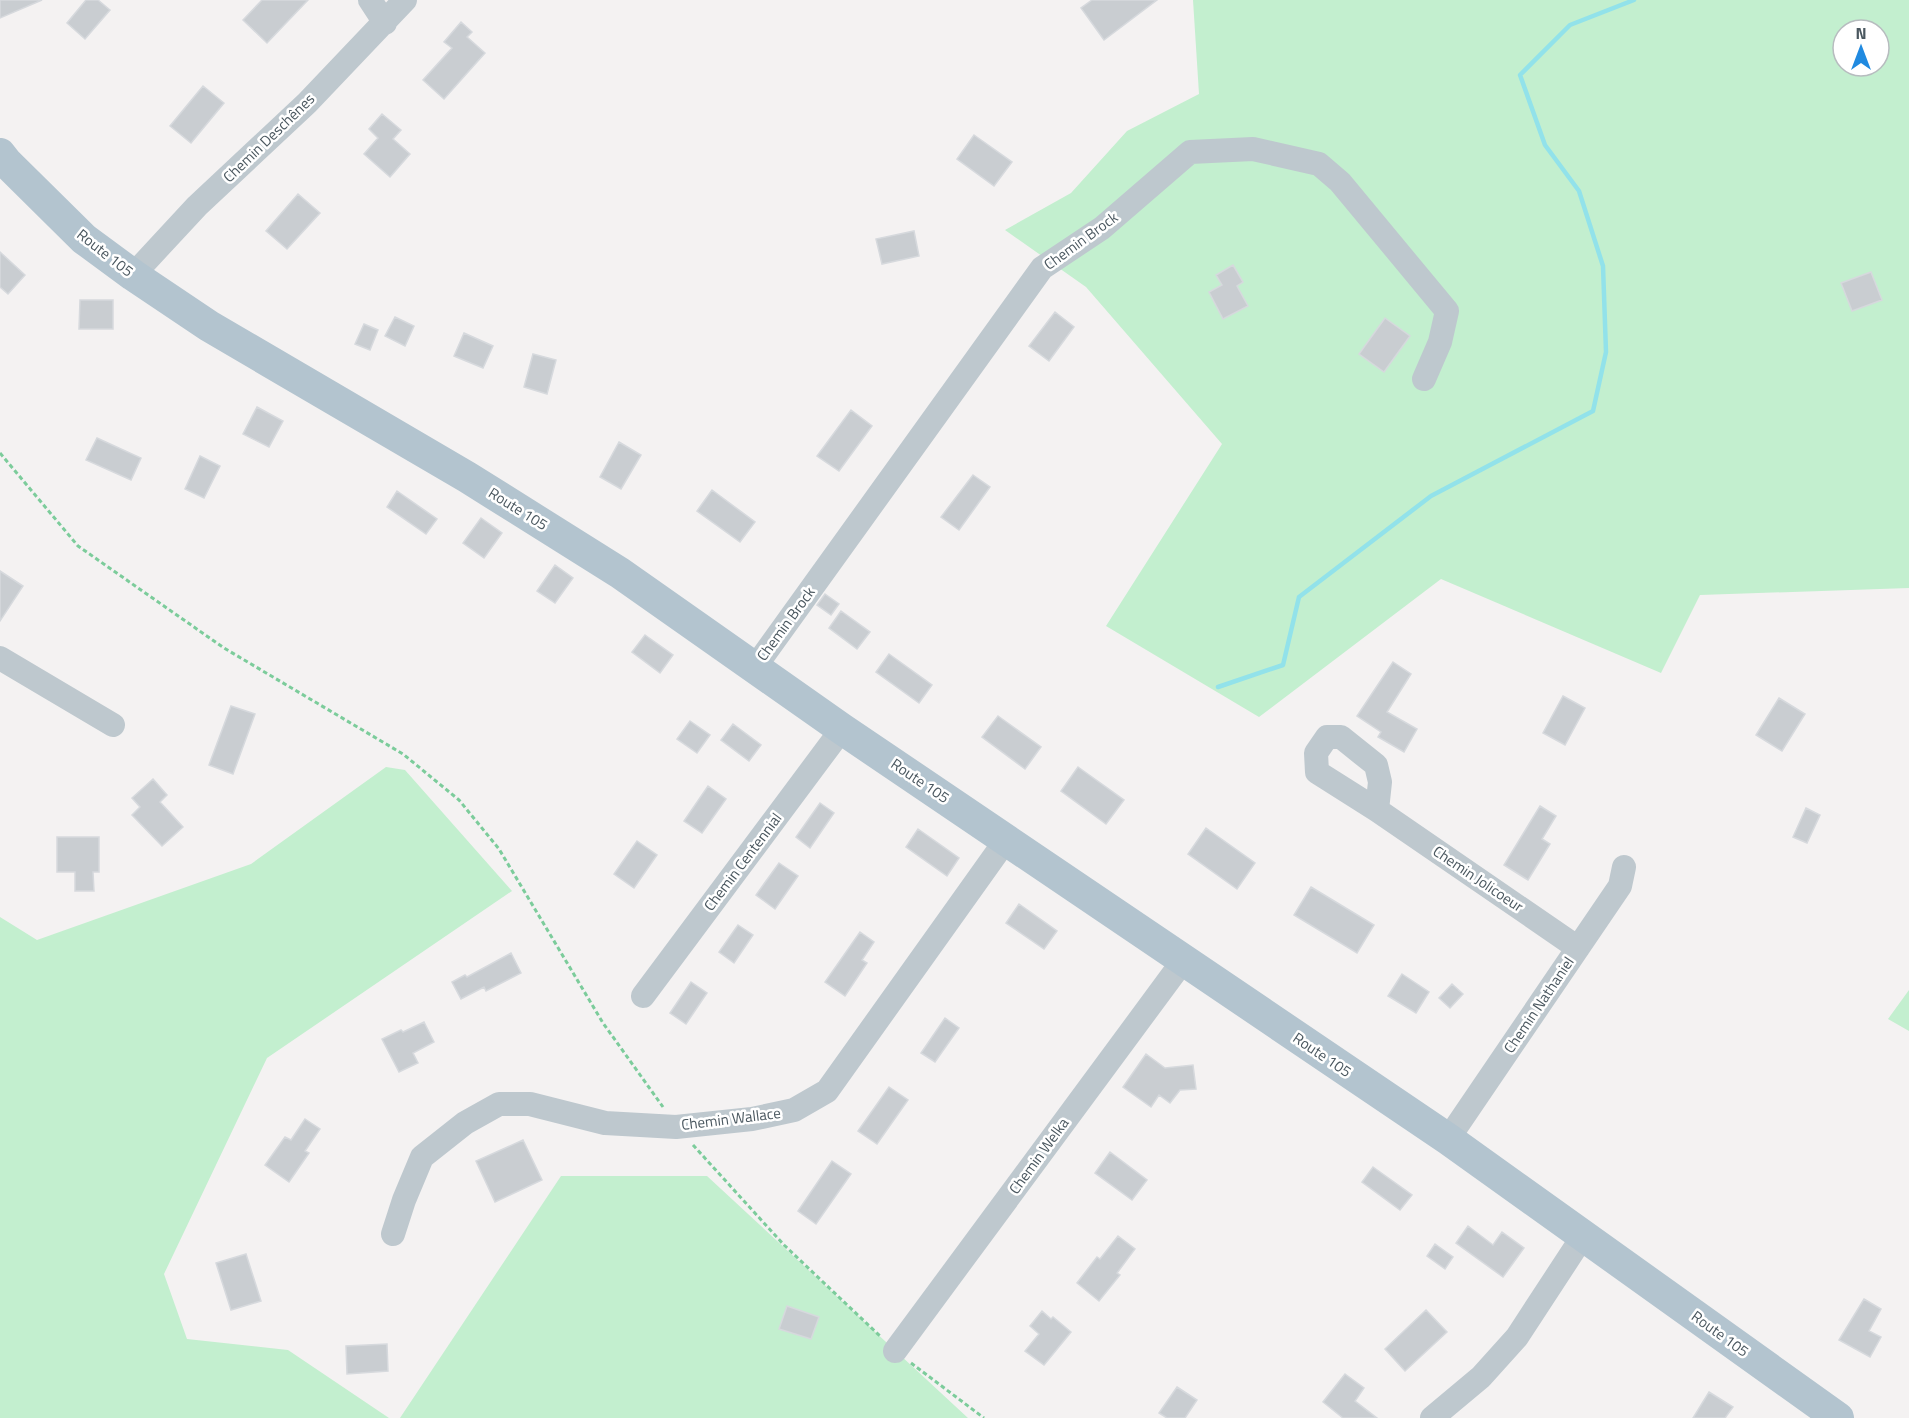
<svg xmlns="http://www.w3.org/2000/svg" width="1909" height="1418" font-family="'Titillium Web',sans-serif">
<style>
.green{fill:#c3efcf;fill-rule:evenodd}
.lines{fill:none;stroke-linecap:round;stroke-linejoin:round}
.stream{stroke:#92e2ea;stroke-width:4.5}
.building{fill:#c9cdd1;stroke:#d6d9dd;stroke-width:1.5}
.path{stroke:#7ccc9b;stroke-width:3;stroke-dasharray:4.5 3;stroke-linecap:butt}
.minor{stroke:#bec8ce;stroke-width:24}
.major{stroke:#b3c4cf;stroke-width:32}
.labels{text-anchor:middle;stroke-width:5;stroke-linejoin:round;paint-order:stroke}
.street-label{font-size:15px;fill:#4a575f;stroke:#fff}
</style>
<rect width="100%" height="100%" fill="#f4f2f2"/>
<path class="green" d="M1193,0h716v588l-209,7 -39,78 -220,-94 -182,138 -153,-91 116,-182 -136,-157 -81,-57 66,-37 56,-62 72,-37zM1843,30h36v36h-36z
M386,767l19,3 107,121 -245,167 -103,216 23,65 101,11 101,68h-389v-501l37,23 214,-76z
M1909,990v41l-21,-12z
M561,1176h146l261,242h-568z"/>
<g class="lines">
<path class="stream" d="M1218,687l65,-22 16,-68 132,-101 162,-85 13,-59 -3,-86 -24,-75 -34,-46 -25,-70 50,-50 64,-25"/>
</g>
<path class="building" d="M0,0h42l-42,18z
M86,0h12l12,10 -25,29 -18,-16z
M262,0h46l-41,43 -24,-23z
M1092,0h65l-53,40 -23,-32z
M461,22l11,10 -5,5 18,16 -41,46 -21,-19 29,-32 -8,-6z
M203,86l21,17 -33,40 -21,-17z
M382,114l19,16 -8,9 17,15 -20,23 -26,-23 14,-16 -9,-9z
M974,135l38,27 -18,24 -37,-27z
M298,194l22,19 -33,36 -21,-18z
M914,231l5,25 -37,8 -6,-25z
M0,252l25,23 -17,19 -8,-7z
M1233,265l10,17 -6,4 11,20 -25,13 -14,-27 13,-7 -6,-10z
M1871,272l11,28 -30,11 -11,-28z
M80,300h33v29h-34z
M1055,312l19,15 -25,34 -20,-15z
M395,317l19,9 -9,20 -20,-10z
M1385,318l25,18 -26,36 -25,-18z
M364,324l14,6 -8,20 -15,-6z
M464,333l29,13 -10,22 -29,-12z
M533,354l23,6 -9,34 -23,-7z
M257,407l26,14 -14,26 -26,-13z
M851,410l21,16 -33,45 -22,-15z
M97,438l44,20 -10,22 -45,-20z
M619,442l22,13 -20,34 -21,-12z
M200,456l20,10 -16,32 -19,-9z
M973,475l17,12 -31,43 -18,-13z
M712,490l43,32 -15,20 -43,-31z
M397,491l40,28 -11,15 -39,-27z
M481,518l21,15 -18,25 -21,-15z
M555,565l18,13 -18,25 -18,-12z
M0,571l23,15 -23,35z
M825,594l14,10 -8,11 -14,-10z
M841,611l29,21 -13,17 -28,-21z
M645,635l28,20 -13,18 -28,-21z
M889,654l43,31 -13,18 -43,-31z
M1393,662l18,12 -24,38 30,17 -13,23 -26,-15 3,-5 -24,-16z
M1563,696l22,12 -20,37 -22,-12z
M1779,698l26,16 -23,37 -26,-16z
M231,706l24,8 -22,60 -24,-9z
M998,716l43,31 -16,22 -43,-32z
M690,721l20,14 -13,18 -20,-14z
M733,724l28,21 -12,16 -28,-21z
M1078,767l46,33 -18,24 -45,-33z
M153,779l14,16 -7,7 23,25 -21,19 -30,-31 8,-8 -8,-9z
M708,786l18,13 -24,34 -18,-12z
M820,803l14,10 -24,35 -14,-11z
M1540,806l16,10 -14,23 8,5 -22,36 -24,-15z
M1806,808l14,7 -13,28 -14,-6z
M1206,828l49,35 -18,26 -49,-35z
M918,829l41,29 -12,18 -41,-29z
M57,837h42v35h-6l1,19h-19v-19h-18z
M637,841l20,14 -23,33 -20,-14z
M779,863l19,13 -23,33 -19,-14z
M1311,887l63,38 -17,28 -63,-38z
M1019,904l38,27 -13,18 -38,-26z
M738,925l15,10 -19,28 -15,-11z
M860,932l14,10 -12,18 5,3 -22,33 -20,-14z
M511,953l10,20 -35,18 -2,-4 -23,12 -9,-17 13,-7 2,2z
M1402,974l27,18 -13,21 -28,-17z
M691,982l16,11 -21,31 -16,-11z
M1452,984l11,10 -13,14 -11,-10z
M945,1018l14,10 -24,34 -14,-9z
M424,1022l10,20 -21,11 5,10 -19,9 -17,-33 19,-9 2,2z
M1146,1054l19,14 28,-3 3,24 -16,1 -10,13 -11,-8 -8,12 -28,-20z
M889,1087l19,13 -31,44 -19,-13z
M305,1119l15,10 -15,22 4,2 -20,29 -24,-17 20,-28 6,3z
M523,1140l19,40 -47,22 -19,-41z
M1110,1152l37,28 -15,20 -37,-27z
M832,1161l19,13 -35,50 -18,-13z
M1373,1167l39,28 -12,15 -38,-28z
M1468,1226l25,19 9,-13 22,16 -21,29 -47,-34z
M1118,1236l17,13 -18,24 3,2 -21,26 -22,-18 20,-26 3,2z
M1435,1244l18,13 -8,12 -18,-13z
M246,1254l15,47 -30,9 -15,-47z
M1864,1299l17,10 -12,22 12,6 -11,20 -31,-17z
M787,1306l32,11 -8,22 -32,-10z
M1426,1310l21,22 -42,39 -20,-22z
M1042,1311l9,8 2,-2 18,15 -27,33 -19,-14 14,-17 -9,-8z
M387,1344l1,27 -41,3 -1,-28z
M1345,1374l19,14 -9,13 22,17h-34l-20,-16z
M1177,1387l20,13 -12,18h-18l-8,-5z
M1709,1392l24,15 -8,11h-32z"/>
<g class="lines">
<path class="path" d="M0,453l78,93 146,102 179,106 56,46 40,49 104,174 60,84
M693,1145l91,100 97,92
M911,1363l73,55"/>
<path class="minor" d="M370,0l15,23
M133,275l64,-69 110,-103 98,-103
M0,658l113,67
M755,667l287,-399 60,-40 88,-76 63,-3 66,15 21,18 107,129 -7,31 -16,37
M1377,810l3,-28 -4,-17 -35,-28h-14l-11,16 1,19 60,38 201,138
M643,996l199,-267
M1448,1139l172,-253 4,-19
M393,1234l11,-34 18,-43 43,-34 34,-19h31l75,19 71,4 76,-8 42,-9 33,-19 179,-251
M895,1351l288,-390
M1432,1418l49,-41 36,-40 66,-101"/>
<path class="major" d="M0,154l7,9 77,76 49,36 76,51 258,151 153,96 222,156 606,410 390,279"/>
</g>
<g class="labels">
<g class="street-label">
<text transform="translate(269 138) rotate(-44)" y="5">Chemin Deschênes</text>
<text transform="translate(1081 241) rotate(-36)" y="5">Chemin Brock</text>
<text transform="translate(105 253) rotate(38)" y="5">Route 105</text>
<text transform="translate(518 509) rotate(32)" y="5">Route 105</text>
<text transform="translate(786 624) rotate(-54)" y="5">Chemin Brock</text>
<text transform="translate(920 781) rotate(34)" y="5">Route 105</text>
<text transform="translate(743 862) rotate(-53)" y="5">Chemin Centennial</text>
<text transform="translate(1478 879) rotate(34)" y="5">Chemin Jolicoeur</text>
<text transform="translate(1539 1005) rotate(-56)" y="5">Chemin Nathaniel</text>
<text transform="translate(1322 1055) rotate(34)" y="5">Route 105</text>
<text transform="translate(731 1119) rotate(-7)" y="5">Chemin Wallace</text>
<text transform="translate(1039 1156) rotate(-54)" y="5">Chemin Welka</text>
<text transform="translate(1720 1334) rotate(36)" y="5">Route 105</text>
</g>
</g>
<g transform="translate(1861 48)"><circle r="28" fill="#ffffff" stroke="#b7bcbf" stroke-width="1.5"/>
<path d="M0-4.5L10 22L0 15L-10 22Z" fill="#208ae0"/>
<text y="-9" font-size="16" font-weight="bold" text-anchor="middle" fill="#4a575f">N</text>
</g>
</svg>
